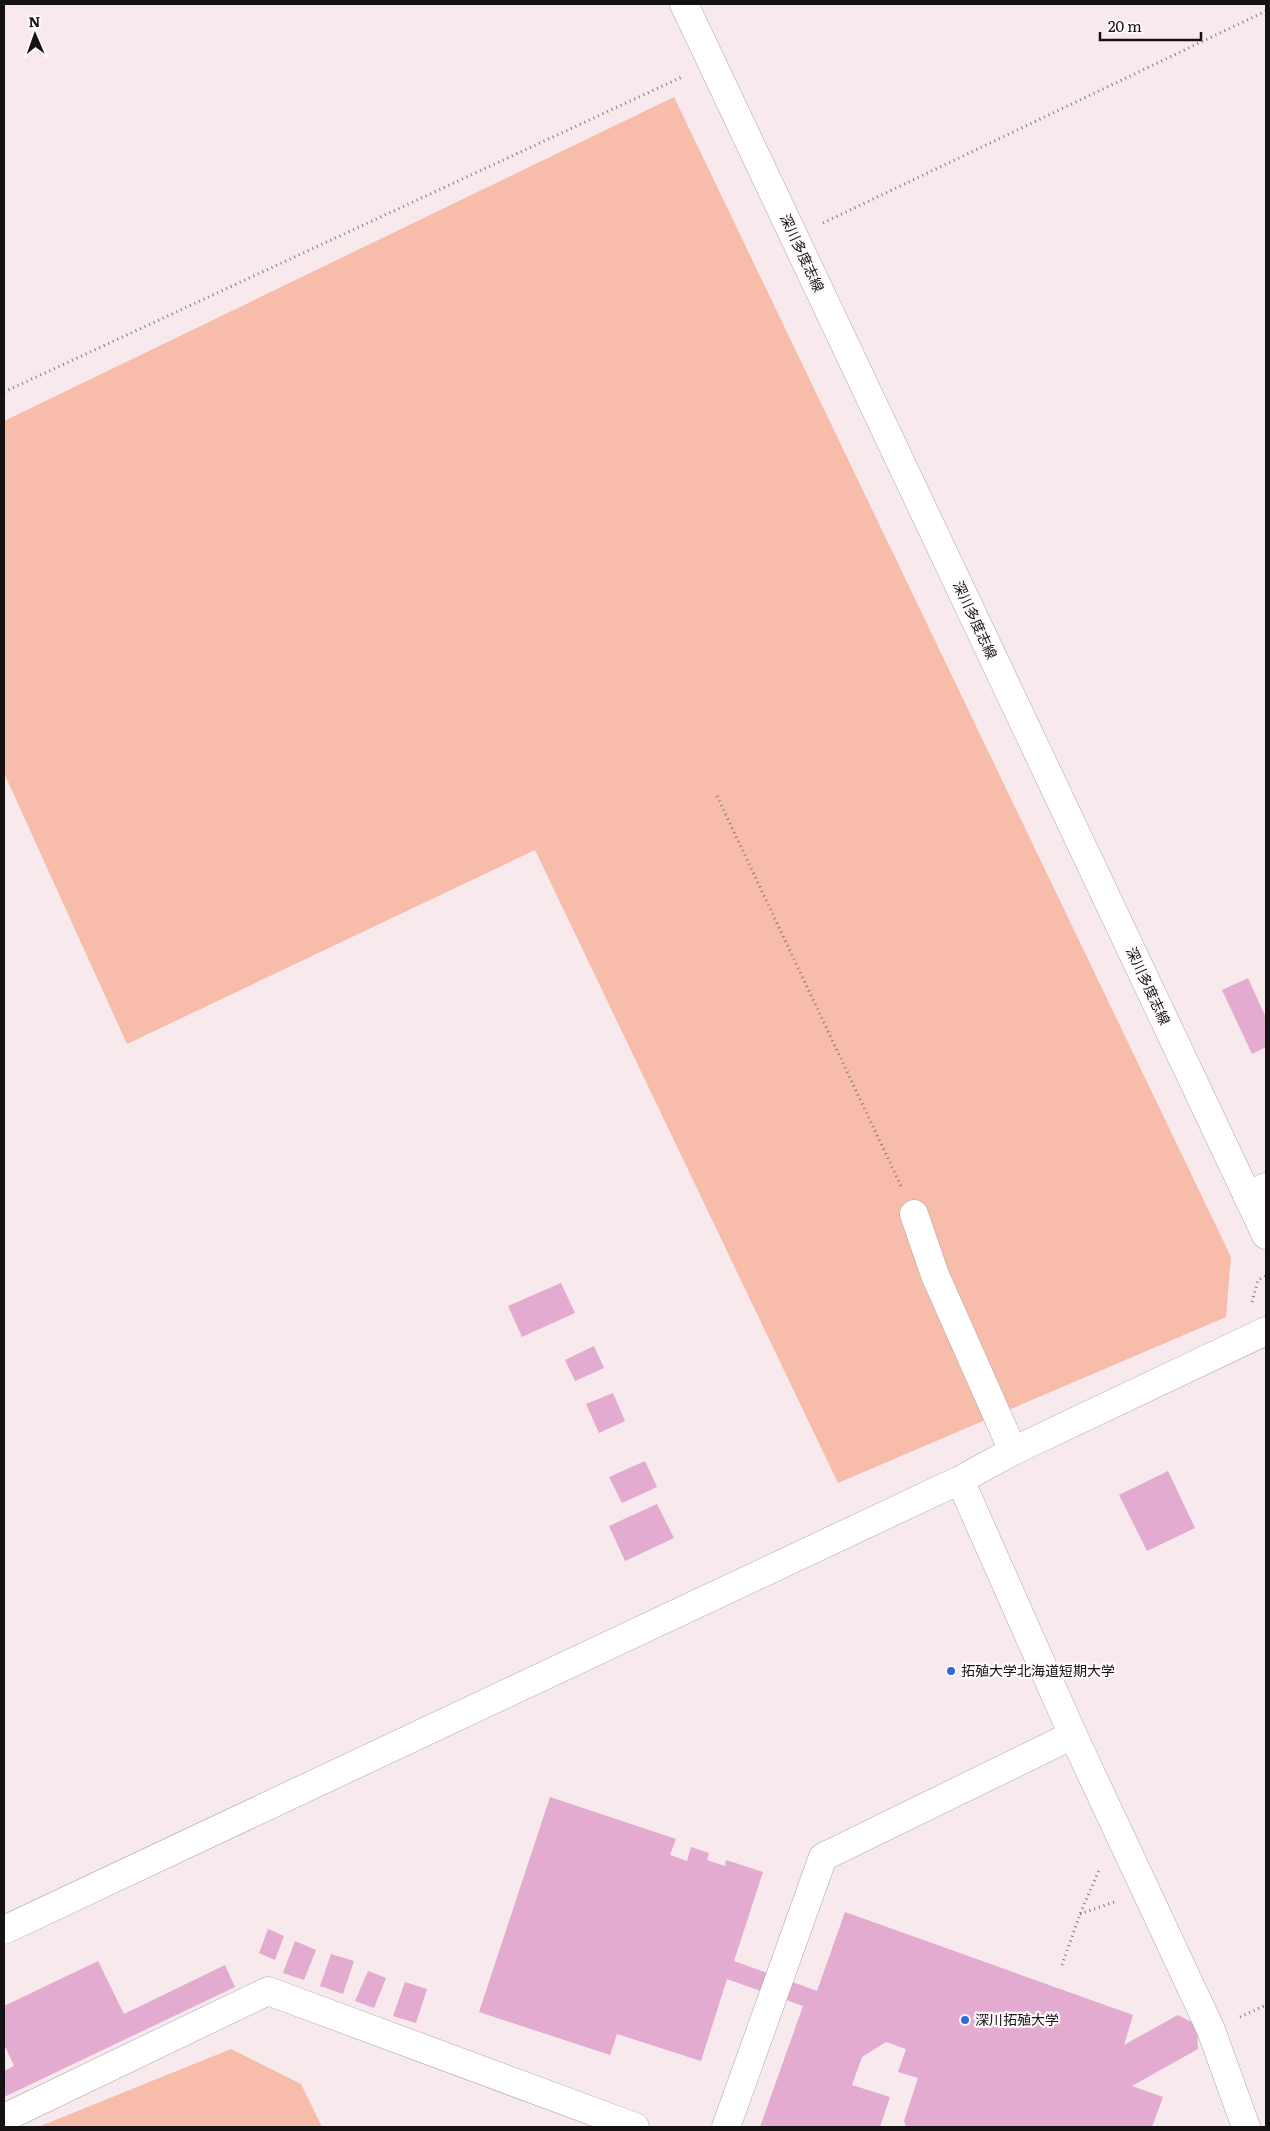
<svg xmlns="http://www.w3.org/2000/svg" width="1270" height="2131" font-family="Literata,'Noto Sans JP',serif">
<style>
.green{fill:#f7bcaa}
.building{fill:#e2abcf}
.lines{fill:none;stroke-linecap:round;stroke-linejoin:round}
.minor-casing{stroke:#b1a4a8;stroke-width:29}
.major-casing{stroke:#b1a4a8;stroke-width:29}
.path{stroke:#81787a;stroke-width:3;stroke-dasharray:1 4;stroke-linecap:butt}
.minor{stroke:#fff;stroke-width:28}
.major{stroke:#fff;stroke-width:28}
.poi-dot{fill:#3169d7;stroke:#fff9fb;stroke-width:2}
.labels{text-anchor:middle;stroke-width:4.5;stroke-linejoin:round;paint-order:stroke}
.street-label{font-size:14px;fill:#161213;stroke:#fff9fb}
.poi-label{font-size:14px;fill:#161213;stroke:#fff9fb;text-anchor:start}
</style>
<rect width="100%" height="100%" fill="#f8e9ed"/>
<path class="green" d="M674,97l557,1160 -5,60 -388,166 -303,-633 -408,194 -123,-271v-352z
M231,2049l70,35 21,43h-284z"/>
<path class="building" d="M1248,978l18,40v29l-14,7 -30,-64z
M561,1283l14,30 -53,24 -14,-31z
M594,1346l10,22 -29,13 -10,-21z
M613,1393l12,28 -26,12 -13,-29z
M645,1461l12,26 -35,16 -13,-26z
M1168,1471l27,57 -48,23 -28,-56z
M657,1504l17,34 -49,23 -16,-35z
M550,1797l126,42 -6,16 17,6 4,-14 18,6 -2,7 18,6 1,-6 37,12 -29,89 83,30 28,-79 288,103 -9,30 54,-30 19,10 1,24 -66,37 31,11 -11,30h-246l-2,-6 14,-43 -20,-6 8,-23 -20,-7 -24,15 -10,28 38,12 -10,30h-120l43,-121 -76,-27 -26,82 -84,-27 -7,21 -131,-43z
M268,1929l16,7 -9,24 -16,-7z
M295,1941l21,9 -12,30 -21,-7z
M331,1954l23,7 -11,33 -23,-8z
M98,1961l26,53 101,-49 10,22 -231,110v-26l10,-5 -10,-22v-38z
M368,1971l18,7 -12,30 -19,-7z
M405,1982l22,7 -11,34 -23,-7z"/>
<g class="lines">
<defs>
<path id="minor" d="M1247,1196l19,-9
M914,1214l21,61 78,176
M960,1480l113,255 138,295 35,97
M4,1930l956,-450 53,-29 253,-120
M4,2118l264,-127 367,136
M726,2127l97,-270 250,-122"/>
<path id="major" d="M684,4l582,1231"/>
</defs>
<use href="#minor" class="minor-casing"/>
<use href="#major" class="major-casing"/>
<path class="path" d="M823,223l443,-212
M4,392l680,-316
M717,796l184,390
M1252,1302l6,-22 8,-4
M1080,1914l37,-13
M1062,1965l18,-51 20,-46
M1240,2017l26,-12"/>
<use href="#minor" class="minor"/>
<use href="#major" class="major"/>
</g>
<g class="poi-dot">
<circle cx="951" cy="1671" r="5"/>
<circle cx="965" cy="2020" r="5"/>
</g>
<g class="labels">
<g class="street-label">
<text transform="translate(802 253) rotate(65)" y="5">深川多度志線</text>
<text transform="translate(975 620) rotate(65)" y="5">深川多度志線</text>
<text transform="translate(1148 986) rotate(65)" y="5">深川多度志線</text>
</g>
<g class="poi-label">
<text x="961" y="1676">拓殖大学北海道短期大学</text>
<text x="975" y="2025">深川拓殖大学</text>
</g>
</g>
<rect width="1270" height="2131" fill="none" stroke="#161213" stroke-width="10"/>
<g transform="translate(35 35) rotate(358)" stroke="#fff9fb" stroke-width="4" paint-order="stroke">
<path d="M0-4L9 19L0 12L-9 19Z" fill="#161213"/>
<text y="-8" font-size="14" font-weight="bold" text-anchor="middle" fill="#161213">N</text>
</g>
<path d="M1100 32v8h101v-8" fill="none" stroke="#161213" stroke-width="2.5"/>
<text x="1108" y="32" font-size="15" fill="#161213" stroke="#fff9fb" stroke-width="4" paint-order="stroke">20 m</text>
</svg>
